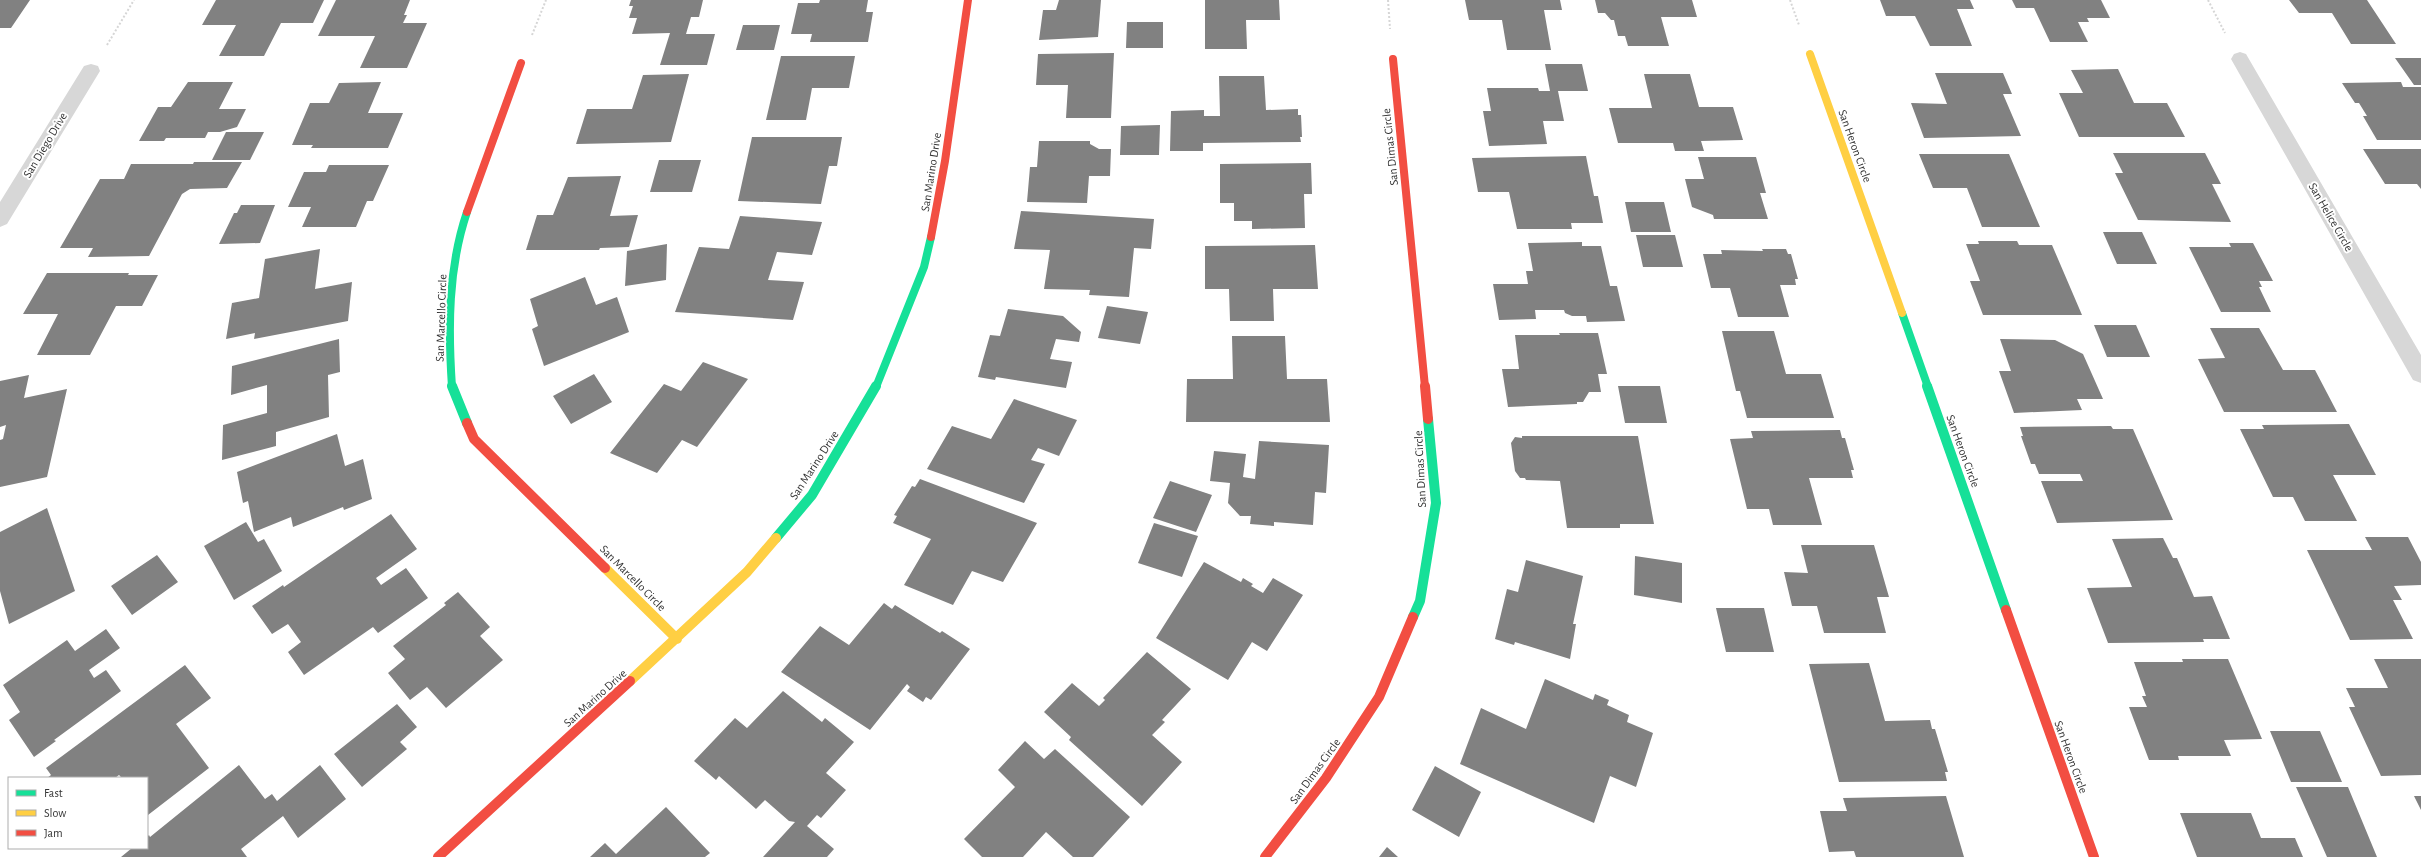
<svg xmlns="http://www.w3.org/2000/svg" width="2421" height="857" font-family="'Alegreya Sans',sans-serif">
<style>
.building{fill:#818181}
.lines{fill:none;stroke-linecap:round;stroke-linejoin:round}
.path{stroke:#d6d6d6;stroke-width:2;stroke-dasharray:2 2;stroke-linecap:butt}
.street{fill:#d7d7d7;fill-rule:evenodd}
.fast-far1{stroke:#16e098;stroke-width:8}
.fast{stroke:#16e098;stroke-width:10}
.slow-far1{stroke:#ffcf43;stroke-width:8}
.slow{stroke:#ffcf43;stroke-width:10}
.jam-far1{stroke:#f24e42;stroke-width:8}
.jam{stroke:#f24e42;stroke-width:10}
.labels{text-anchor:middle;stroke-width:4;stroke-linejoin:round;paint-order:stroke}
.street-label{font-size:12px;fill:#333;stroke:#fff}
</style>
<rect width="100%" height="100%" fill="#fff"/>
<path class="building" d="M0,0h30l-19,28h-11z
M216,0h108l-11,23h-32l-17,33h-45l17,-31h-34z
M336,0h74l-6,15h3l-4,8h24l-20,45h-47l15,-32h-57z
M631,0h72l-4,17h-8l-5,17h29l-8,31h-47l10,-32 -38,1 5,-16h-8l4,-12h-4z
M820,0h48l-2,12h7l-5,30h-58l2,-8h-21l7,-31h21z
M1059,0h42l-3,37 -59,3 4,-30h13z
M1205,0h74l1,20h-34l1,29h-42z
M1465,0h95l2,10h-18l7,40h-44l-5,-30h-33z
M1595,0h97l5,17h-36l8,29h-41l-3,-10h-7l-4,-16h-3l-6,-7h-7z
M1880,0h90l4,9h-17l15,37h-42l-15,-30h-29z
M2012,0h89l9,18h-23l2,4h-11l10,20h-38l-16,-34h-18z
M2289,0h78l29,44h-45l-19,-31h-33z
M1127,22h36v26h-37z
M743,25h37l-6,25h-38z
M1114,53l-3,65h-45l2,-33h-32l2,-31z
M781,56h74l-6,32h-37l-6,32h-40z
M2395,58h26v27h-7z
M1545,64h37l6,27h-30l6,30h-21l4,23 -58,2 -6,-35h8l-4,-23h51l1,3h11z
M2118,69l16,34h33l18,34h-106l-20,-44h24l-12,-23z
M1935,73h68l9,21h-9l18,42 -97,2 -13,-35 36,1z
M689,74l-18,68 -95,2 11,-35h45l11,-34z
M1644,74h46l9,33h34l10,33 -42,1 3,10h-29l-2,-8h-55l-9,-35h43z
M1219,76h45l2,34 32,-1v6h3l1,22h-2l1,5 -98,1v8h-33l1,-40 33,-1v6h16z
M188,82h45l-14,27h27l-9,18 -17,5h-12l-3,6h-39l-2,3h-25l19,-34h13z
M381,82l-13,31h35l-15,35h-77l2,-3h-21l18,-42h19l10,-20z
M2401,82l2,5h18v53h-44l-14,-24h4l-8,-13h-4l-13,-20z
M1160,125l-1,30h-39l1,-29z
M226,132h38l-14,28h-38z
M752,137h90l-5,29h-8l-8,38 -83,-3z
M1039,141h51v3l9,5h12l-1,27h-21l-2,27 -60,-1 3,-35h7z
M2363,149h58v40l-4,-5h-32z
M2113,153h92l16,31h-9l19,38 -93,-2 -23,-47h8z
M1919,154h90l31,73h-58l-15,-39h-34z
M1586,156l8,40h4l5,27h-32l1,6h-55l-8,-37h-31l-6,-34z
M1698,157h58l10,36h-6l8,26h-54l-1,-4 -21,-8 -7,-28h19z
M659,160h42l-9,32h-42z
M194,162h48l-15,26 -37,1 -8,5 -33,62 -61,1 5,-9h-33l40,-69h24l7,-15h62z
M1311,163l1,31h-8l1,34 -53,1v-8h-18v-18h-14v-39z
M329,165h60l-16,36h-6l-11,26h-54l9,-20h-23l16,-35h22z
M621,176l-11,40 28,-1 -9,32 -29,1 -1,2h-73l11,-35h16l15,-38z
M1625,202h39l7,30h-40z
M241,205h34l-15,38 -41,1 15,-31h3z
M1021,211l133,8 -3,30 -17,-1 -5,49 -40,-2 1,-5 -46,-1 6,-39 -36,-1z
M740,216l82,6 -10,33 -35,-3 -9,28 36,2 -11,38 -118,-8 24,-65 30,2z
M2103,232h39l15,32h-40z
M1636,235h39l8,32h-40z
M1978,241h39l2,4h33l30,70h-99l-13,-34h10l-14,-37h13z
M1582,242v4h19l9,40h7l8,35 -38,1 -1,-6h-14l-7,-3 -1,-3h-29l1,9 -37,1 -6,-36h35l-2,-13h7l-5,-28z
M2229,243h24l20,38h-14l3,6h-3l12,25h-50l-32,-65h42z
M667,244l-1,36 -41,6 2,-35z
M1315,245l3,44h-45l1,32h-44l-1,-32h-24v-43z
M320,249l-5,40 37,-7 -4,39 -94,18 1,-6 -29,6 6,-36 27,-5 6,-39z
M1762,249h24l2,5h3l7,25h-3l1,6h-16l9,32h-51l-8,-29h-19l-8,-34h19l-1,-4 42,1z
M47,273h82l-1,2h30l-16,31h-26l-26,49h-53l21,-41h-35z
M585,277l11,28 21,-8 12,35 -85,34 -12,-37 6,-3 -8,-27z
M1107,306l41,6 -8,32 -42,-6z
M1008,309l55,7 18,16 -2,10 -23,-3 -6,20 22,3 -6,26 -70,-11 -1,3 -17,-3 12,-42 10,1z
M2094,325h42l14,32h-43z
M2210,328h49l24,42h32l22,42h-113l-26,-53 27,-1z
M1722,331h52l12,43h35l13,44h-87l-7,-27h-4z
M1559,333h39l9,41h-9l3,18h-12l-6,10h-6v2l-69,3 -6,-38h17l-4,-34h45z
M1232,336h53l2,43h40l3,43h-144l1,-43h46z
M339,339l1,33 -12,3 1,42 -53,15v14l-54,14 1,-35 44,-12v-28l-36,10 1,-29z
M2000,339l55,1 28,14 20,45h-26l5,11 -68,3 -15,-42h12z
M703,362l45,17 -51,68 -15,-7 -25,33 -47,-20 54,-69 17,7z
M594,374l18,28 -41,22 -18,-28z
M29,375l-5,23 43,-9 -20,88 -47,10v-47l3,-1 3,-14 -6,2v-46z
M1618,386h42l7,37h-42z
M1014,399l63,21 -18,36 -21,-8 -7,12 14,4 -21,39 -97,-34 25,-43 39,13z
M2349,424l27,51h-43l24,46h-52l-12,-24h-20l-33,-68h24l-2,-4z
M2111,426l2,3h20l40,91 -116,3 -16,-42h42l-3,-7h-41l-4,-10h-4l-10,-28h2l-3,-9z
M1840,430l2,8h3l9,32h-3l2,8h-44l13,47h-49l-4,-16h-22l-17,-70 23,-1 -2,-7z
M337,434l8,32 18,-7 9,40 -28,11 -1,-3 -50,20 -2,-10 -37,15 -6,-31 -5,2 -6,-31z
M1522,436h116l16,88h-34v4h-53l-7,-47 -34,-1 -1,-2h-5l-5,-7 -4,-28 4,-6 7,1z
M1259,441l70,4 -3,48 -11,-1 -2,33 -39,-3v4l-24,-2 1,-8h-11l-12,-13 2,-20 -20,-2 4,-30 32,3 -3,23 12,2z
M920,479l117,44 -34,59 -31,-11 -19,34 -49,-20 27,-46 -38,-16 4,-7 -3,-1 18,-29 3,1z
M1170,481l42,14 -16,37 -43,-14z
M47,508l28,83 -66,33 -9,-33v-59z
M391,514l26,35 -41,29 5,7 25,-17 22,30 -50,35 -5,-6 -69,48 -16,-23 13,-10 -13,-18 -16,10 -20,-28 31,-21 1,2z
M246,522l12,20 6,-3 18,32 -48,29 -30,-54z
M1154,523l44,13 -16,41 -44,-14z
M2365,537h43l13,25v23l-27,1 8,14h-9l20,39 -63,1 -43,-90h65z
M2163,538l10,20h4l17,39 18,-1 18,43h-27l1,3 -96,1 -21,-55 45,-1 -20,-48z
M1801,545h73l15,52h-12l9,36h-62l-7,-27h-25l-8,-34 24,1z
M157,555l21,27 -46,33 -21,-29z
M1635,556l47,7v40l-48,-8z
M1526,560l57,16 -10,48h3l-6,35 -55,-17 -1,3 -19,-6 12,-50 11,3z
M1204,562l37,20 2,-4 10,6 -2,2 12,7 10,-15 30,17 -36,56 -15,-9 -24,38 -72,-42z
M458,592l32,35 -10,9 23,24 -57,48 -19,-21 -17,13 -22,-27 17,-14 -12,-13 53,-41 -2,-2z
M884,603l8,6 3,-4 45,28 2,-2 28,18 -39,51 -5,-3 -3,5 -16,-11 3,-4 -3,-3 -37,46 -89,-58 39,-46 29,19z
M1716,608h48l10,44h-48z
M106,629l14,19 -31,22 5,8 12,-8 15,21 -67,49 2,1 -22,16 -25,-37 11,-8 -17,-27 64,-45 8,11z
M1147,652l44,37 -29,31 3,2 -13,13 30,27 -40,44 -73,-66 2,-3 -27,-25 28,-29 27,23 6,-6 -2,-2z
M2182,659h46l34,80 -38,1 7,16h-53l1,4h-30l-20,-53h18l-5,-11h4l-12,-34h49z
M2374,659h47v116l-40,1 -32,-69h6l-9,-19h42z
M1869,663l16,58 45,-1 2,9h3l13,43h-3l2,9 -108,1 -30,-118z
M185,665l26,33 -35,26 33,44 -61,47 -1,-37h-25l-3,-3 -4,3h-68l4,-3 -5,-7z
M1545,679l48,21 2,-6 14,6 -2,5 22,10 -2,7 26,11 -17,54 -26,-11 -16,47 -134,-59 21,-56 45,21z
M783,691l39,31 3,-4 29,24 -28,31 20,17 -25,28 -4,-3 -10,11 27,23 -7,8h-64l32,-35 -6,-1 -24,-21 -9,9 -37,-33 -3,4 -22,-19 41,-43 12,10z
M397,704l20,23 -17,15 7,7 -45,38 -28,-33z
M2270,731h50l22,51h-51z
M1025,741l19,18 11,-10 75,68 -37,40h-20l-27,-25 -23,25h-41l-18,-18 51,-52 -17,-17z
M239,765l26,34 7,-5 5,7 43,-36 26,34 -48,39 -15,-22 -42,33 6,8h-126l11,-9h15v-11l2,-2 1,2z
M1435,766l46,26 -22,45 -47,-27z
M2296,787h52l29,70h-50z
M1946,796l18,61h-108l-2,-6 -25,1 -9,-41h27l-4,-13z
M2414,796h7v14z
M666,807l44,46 -5,4h-115l15,-14 11,11z
M2180,813h71l10,25h34l8,19h-106z
M1387,847l11,10h-19z"/>
<g class="lines">
<path class="path" d="M1388,0l2,29
M1790,0l9,25
M2208,0l17,33
M532,35l14,-35
M107,45l27,-45"/>
<path class="street" d="M2240,52l6,2 175,301v28l-8,-3 -182,-321 3,-5z
M91,64l7,2 2,5 -93,153 -7,3v-25l84,-136z"/>
<path class="fast-far1" d="M1902,313l26,74
M452,387c-4,-59 -4,-119 15,-175
M876,387l48,-120 7,-30"/>
<path class="fast" d="M452,386l15,37
M1927,386l79,224
M776,538l36,-43 64,-109
M1413,617l7,-16 16,-98 -8,-84"/>
<path class="slow-far1" d="M1810,54l92,259"/>
<path class="slow" d="M605,568l72,71
M630,681l117,-109 29,-34"/>
<path class="jam-far1" d="M1393,59l32,328
M467,212l54,-149
M931,237l14,-76 23,-161"/>
<path class="jam" d="M1425,386l3,33
M467,423l7,16 131,129
M2006,610l88,247
M438,857l192,-176
M1265,857l61,-79 53,-81 34,-80"/>
</g>
<g class="labels">
<g class="street-label">
<text transform="translate(45 145) rotate(-59)" y="4">San Diego Drive</text>
<text transform="translate(1855 146) rotate(70)" y="4">San Heron Circle</text>
<text transform="translate(1390 147) rotate(-96)" y="4">San Dimas Circle</text>
<text transform="translate(931 172) rotate(-81)" y="4">San Marino Drive</text>
<text transform="translate(2331 217) rotate(60)" y="4">San Helice Circle</text>
<text transform="translate(441 318) rotate(-88)" y="4">San Marcello Circle</text>
<text transform="translate(1963 451) rotate(70)" y="4">San Heron Circle</text>
<text transform="translate(814 465) rotate(-57)" y="4">San Marino Drive</text>
<text transform="translate(1420 469) rotate(-93)" y="4">San Dimas Circle</text>
<text transform="translate(633 578) rotate(45)" y="4">San Marcello Circle</text>
<text transform="translate(595 698) rotate(-42)" y="4">San Marino Drive</text>
<text transform="translate(2071 757) rotate(70)" y="4">San Heron Circle</text>
<text transform="translate(1315 771) rotate(-54)" y="4">San Dimas Circle</text>
</g>
</g>
<rect x="8" y="777" width="140" height="72" fill="#ffffff" stroke="#adadad"/>
<rect x="16" y="790" width="20" height="6" fill="#16e098" stroke="#adadad"/>
<text x="44" y="797" font-size="12" fill="#333333">Fast</text>
<rect x="16" y="810" width="20" height="6" fill="#ffcf43" stroke="#adadad"/>
<text x="44" y="817" font-size="12" fill="#333333">Slow</text>
<rect x="16" y="830" width="20" height="6" fill="#f24e42" stroke="#adadad"/>
<text x="44" y="837" font-size="12" fill="#333333">Jam</text>
</svg>
